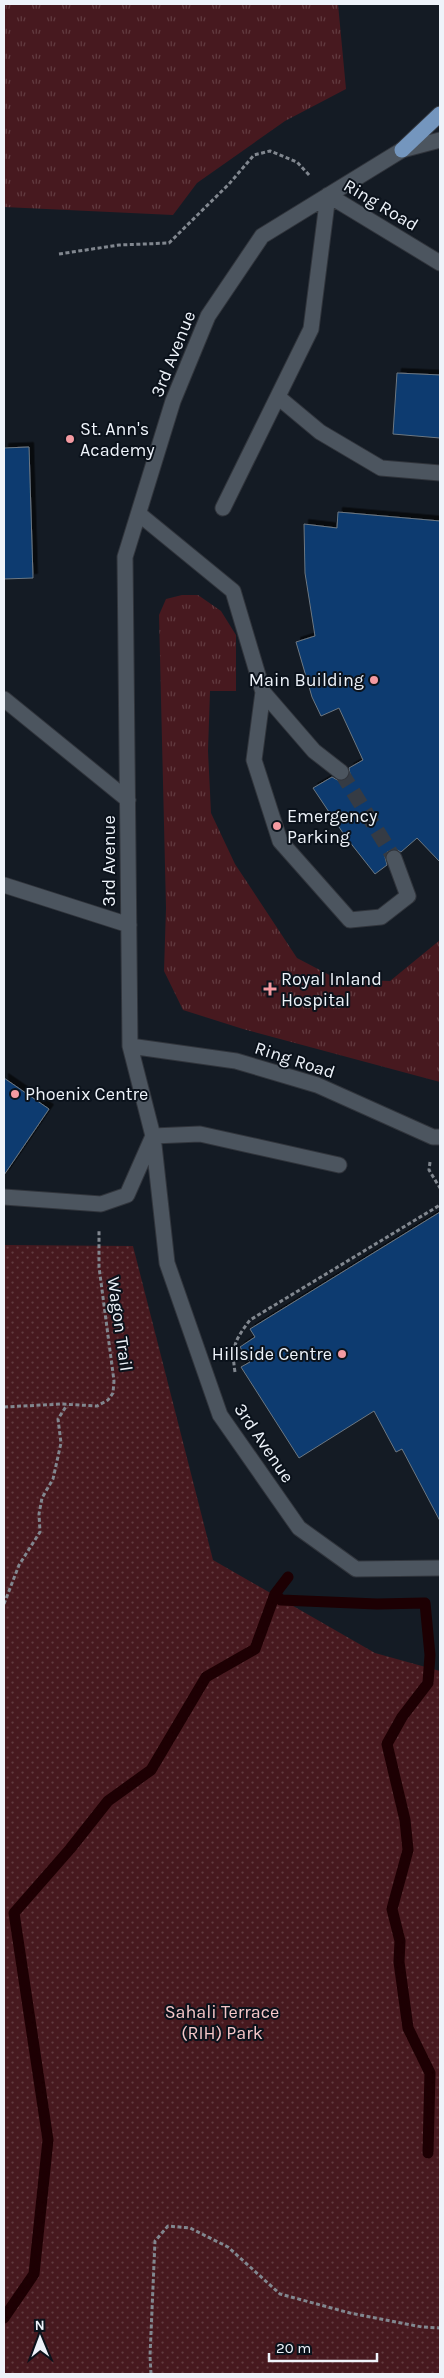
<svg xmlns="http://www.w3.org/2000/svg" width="444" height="2378" font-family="Karla,sans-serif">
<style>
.grass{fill:url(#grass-tufts)}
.park{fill:url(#park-dots)}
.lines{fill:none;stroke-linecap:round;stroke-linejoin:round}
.stream{stroke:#1d0003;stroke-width:11}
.building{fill:#073b6f;stroke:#6d7782;filter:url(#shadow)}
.minor-tunnel{stroke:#353b44;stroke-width:15;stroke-dasharray:15 8;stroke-linecap:butt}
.minor-casing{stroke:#31353c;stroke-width:17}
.major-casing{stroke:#31353c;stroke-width:17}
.path{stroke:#81878f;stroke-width:3;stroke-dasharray:4 2.5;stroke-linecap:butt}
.minor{stroke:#4c555f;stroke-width:15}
.major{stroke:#7496be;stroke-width:15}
.poi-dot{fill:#f49aa1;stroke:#0b121b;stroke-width:2}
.labels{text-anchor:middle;stroke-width:4;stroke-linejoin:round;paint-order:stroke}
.street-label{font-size:18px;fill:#eef3fa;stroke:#0b121b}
.poi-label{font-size:18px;fill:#eef3fa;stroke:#0b121b;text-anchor:start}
.park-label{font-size:18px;fill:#f6c7c9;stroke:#0b121b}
</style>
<defs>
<pattern id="grass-tufts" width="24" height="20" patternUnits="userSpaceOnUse" patternTransform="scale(1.25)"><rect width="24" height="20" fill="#47191f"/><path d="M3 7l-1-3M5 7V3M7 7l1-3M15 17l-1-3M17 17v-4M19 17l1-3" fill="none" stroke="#623b40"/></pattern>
<pattern id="park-dots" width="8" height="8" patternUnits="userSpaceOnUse" patternTransform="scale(1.25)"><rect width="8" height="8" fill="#47191f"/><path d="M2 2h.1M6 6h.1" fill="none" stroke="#623b40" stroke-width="1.8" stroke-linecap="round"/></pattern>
<filter id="shadow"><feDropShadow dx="4.5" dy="-4.5" stdDeviation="0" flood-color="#0009"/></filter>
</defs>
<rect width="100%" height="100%" fill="#141b24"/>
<path class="grass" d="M4,4h334l8,85 -61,32 -88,62 -24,32 -169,-8z
M182,595h16l23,16 15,24v56h-26l-2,60 3,62 24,51 62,94 40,21 53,2 50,-41v142l-197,-53 -60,-19 -19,-39 2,-63 -7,-293 7,-16z"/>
<path class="park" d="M4,1245l129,1 80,314 162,93 65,18v703h-436z"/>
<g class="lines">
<path class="stream" d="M275,1594l6,6 96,4 48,-1 5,52 -2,28 -26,34 -15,27 18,76 3,30 -16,59 8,32 -1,21 9,66 22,45 -2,80
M4,2318l30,-44 14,-134 -34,-227 56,-64 38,-48 43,-31 55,-93 49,-28 20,-55 13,-17"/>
</g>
<path class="building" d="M397,373l43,2v63l-47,-4z
M29,447l4,131 -29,1v-131z
M338,512l102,9v341l-23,-24 -16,14 -6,-3 -8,3 -2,5 2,8 -12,9 -30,-38 -32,-48 19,-11 7,4 6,-1 5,-6 -1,-6 14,-8 -24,-52 -18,8 -9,-19 -16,-55 19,-6 -10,-63 -1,-49 33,4z
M4,1078l45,31 -45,66z
M440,1212v309l-38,-72 -6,3 -22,-41 -75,47 -58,-91 9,-5 -10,-15 15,-10 -5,-8z"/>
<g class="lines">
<path class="minor-tunnel" d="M341,772l53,86"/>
<defs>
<path id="minor" d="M440,140l-38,10 -140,86 -54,80 -35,85 -48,156 5,489 23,90 14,127 53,152 79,113 57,41 84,-1
M328,195l112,68
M278,397l42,35 61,36 59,5
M223,508l88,-179 17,-134
M139,514l94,77 30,101 -9,68 26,81 70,79 31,-3 27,-21 -14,-38
M263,692l51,59 27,21
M4,699l124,101
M4,885l125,40
M130,1046l106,15 81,24 116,52h7
M4,1197l97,7 26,-9 26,-59 47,-2 139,31"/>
<path id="major" d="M402,150l38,-36"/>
</defs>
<use href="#minor" class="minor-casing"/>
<use href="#major" class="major-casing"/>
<path class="path" d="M59,254l60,-9 50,-2 60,-59 25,-29 16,-4 27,11 13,14
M430,1162l-1,8 11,18
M235,1372c-4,-25 0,-32 15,-52l190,-115
M4,1407l58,-3 35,2 11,-6 5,-7 1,-12 -15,-114v-38
M4,1604l15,-39 21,-33 -1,-18 3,-16 11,-19 8,-36 -3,-24 9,-14
M151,2374l-1,-18 5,-115 13,-15 22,2 38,19 52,47 70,19 72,14 18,1"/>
<use href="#minor" class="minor"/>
<use href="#major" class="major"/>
</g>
<g class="poi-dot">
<circle cx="70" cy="439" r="5"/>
<circle cx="374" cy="680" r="5"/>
<circle cx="277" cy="826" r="5"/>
<path d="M267.5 981.5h5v5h5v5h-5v5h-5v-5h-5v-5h5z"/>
<circle cx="15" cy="1094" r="5"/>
<circle cx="342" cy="1354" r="5"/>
</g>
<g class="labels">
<g class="street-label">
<text transform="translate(381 205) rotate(31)" y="6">Ring Road</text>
<text transform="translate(173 354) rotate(-68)" y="6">3rd Avenue</text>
<text transform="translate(109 861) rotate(-90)" y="6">3rd Avenue</text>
<text transform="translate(295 1060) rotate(18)" y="6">Ring Road</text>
<text transform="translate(120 1324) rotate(82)" y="6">Wagon Trail</text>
<text transform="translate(264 1443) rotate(56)" y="6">3rd Avenue</text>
</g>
<g class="poi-label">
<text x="80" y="435">St. Ann's<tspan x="80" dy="21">Academy</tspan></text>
<text x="364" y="686" text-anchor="end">Main Building</text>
<text x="287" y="822">Emergency<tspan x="287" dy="21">Parking</tspan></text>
<text x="281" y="985">Royal Inland<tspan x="281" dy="21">Hospital</tspan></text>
<text x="25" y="1100">Phoenix Centre</text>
<text x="332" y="1360" text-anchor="end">Hillside Centre</text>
</g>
<g class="park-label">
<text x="222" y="2018">Sahali Terrace<tspan x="222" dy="21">(RIH) Park</tspan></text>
</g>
</g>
<rect width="444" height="2378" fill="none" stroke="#eef3fa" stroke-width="10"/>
<g transform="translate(40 2338) rotate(359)" stroke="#0b121b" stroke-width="4" paint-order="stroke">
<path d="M0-4L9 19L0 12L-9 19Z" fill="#eef3fa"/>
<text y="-8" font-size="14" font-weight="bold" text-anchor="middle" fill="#eef3fa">N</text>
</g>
<path d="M269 2353v8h108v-8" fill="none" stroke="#eef3fa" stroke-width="2.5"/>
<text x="276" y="2353" font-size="15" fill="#eef3fa" stroke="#0b121b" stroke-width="4" paint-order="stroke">20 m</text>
</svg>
